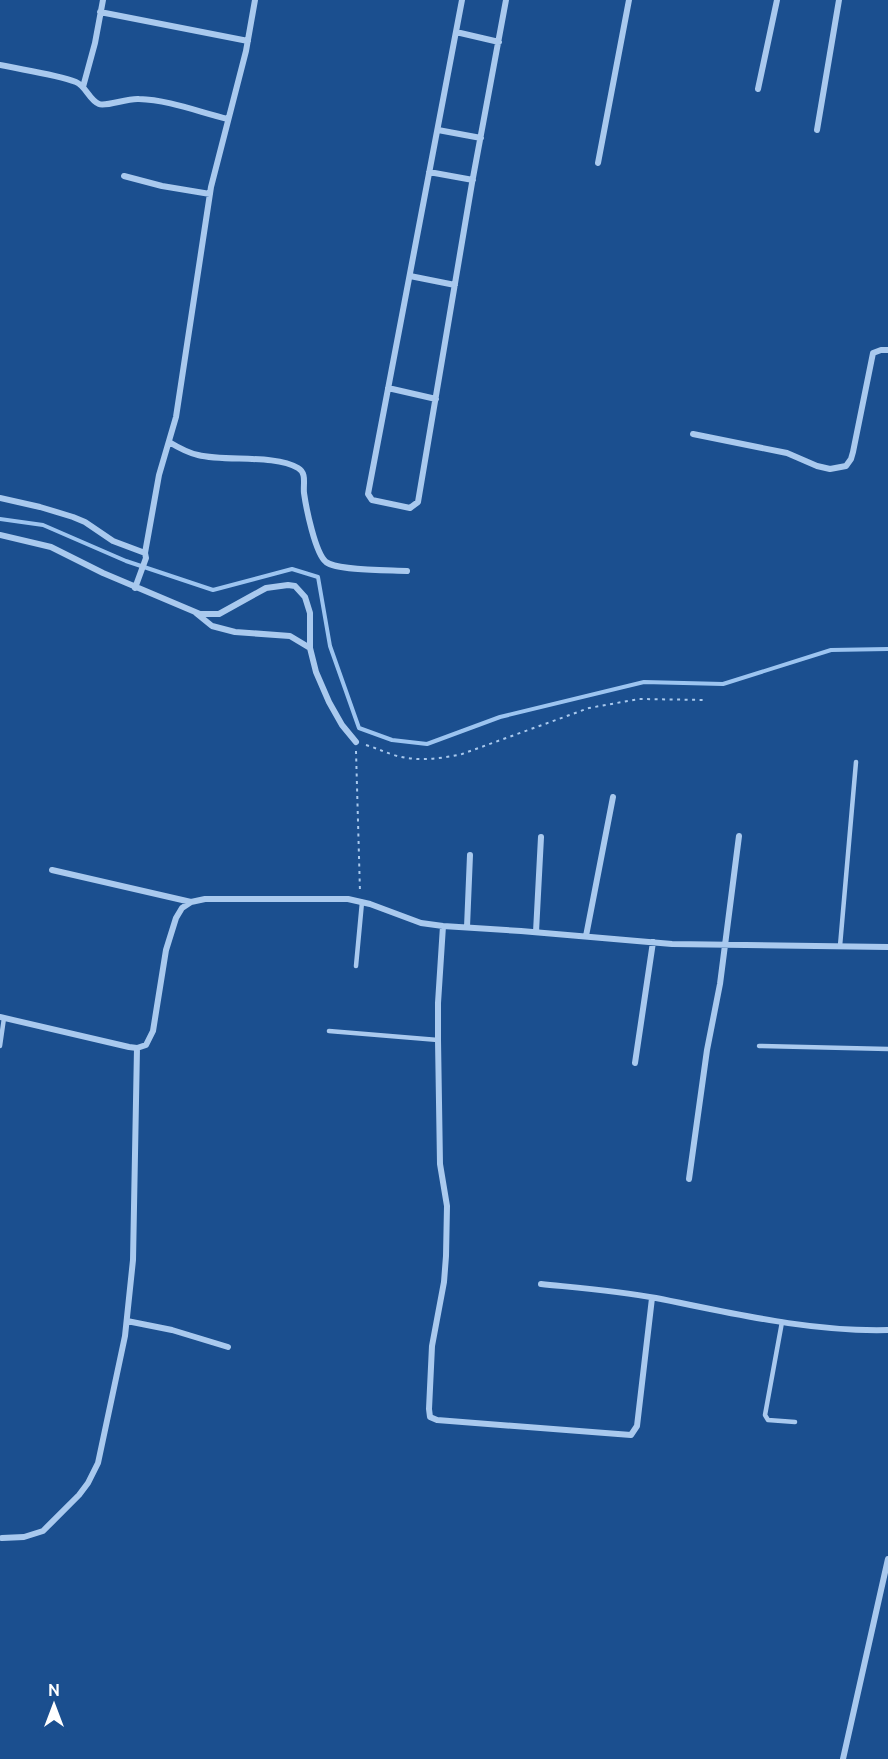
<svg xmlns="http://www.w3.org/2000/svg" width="888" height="1759" font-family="Ubuntu,sans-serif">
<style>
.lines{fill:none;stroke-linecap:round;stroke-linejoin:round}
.stream{stroke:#9cc4f0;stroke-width:4}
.path{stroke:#a9c9ee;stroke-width:2;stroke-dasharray:3 4.5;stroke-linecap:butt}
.lane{stroke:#a9c9ee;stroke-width:4.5}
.street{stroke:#a9c9ee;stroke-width:6}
</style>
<rect width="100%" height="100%" fill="#1b4f8f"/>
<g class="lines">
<path class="stream" d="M0,519l43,6 83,36 87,29 79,-21 26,8 12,69 29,82 33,12 35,4 73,-27 144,-35 79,2 108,-34 57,-1"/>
<path class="path" d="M366,745c10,3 18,7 28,10 22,7 46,4 68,-1l127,-46 50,-9 66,1
M356,751l4,141"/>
<path class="lane" d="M840,946l16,-184
M356,966l6,-64
M329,1031l109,9
M0,1046l4,-28
M759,1046l129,3
M782,1322l-17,93 3,5 27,2"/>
<path class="street" d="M462,0l-94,494 4,6 38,8 8,-6 54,-319 34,-183
M100,12l148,29
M456,32l43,10
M0,65c23,5 55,9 76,17 10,4 13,18 23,22 7,3 28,-6 40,-5 30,1 60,13 89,20
M83,87l12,-44 8,-43
M758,89l19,-89
M438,130l43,8
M817,130l22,-130
M598,163l31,-163
M429,172l44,8
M124,176l38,10 48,8
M410,276l45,9
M388,388l48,11
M693,434l94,19 30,13 13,3 16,-3 5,-7 2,-7 20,-99 8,-3h7
M169,442c10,6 19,11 29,13 28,7 76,-1 100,13 9,5 5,16 6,25 2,14 11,60 22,69 12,9 64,8 81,9
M0,498l40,9 33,10 12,5 28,19 32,12 1,5 -11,30
M0,535l51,12 52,26 97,41h19l47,-26 22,-3 7,1 10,11 5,16v35l6,24 13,30 13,23 14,17
M145,553l14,-78 17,-58 35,-230 35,-136 9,-51
M196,613l16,13 23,6 55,4 20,12
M52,870l139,32
M443,926l-5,77v37l2,124 7,42 -1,50 -2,26 -12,64 -3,63 1,8 7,3 194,15 6,-9 15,-128
M467,927l3,-72
M536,932l5,-95
M586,936l27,-139
M0,1017l129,30 8,1 9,-3 7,-14 13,-81 10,-32 6,-10 9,-6 14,-3h143l22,5 51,19 22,3 78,5 151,13 216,3
M635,1063l18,-121
M689,1179l18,-129 13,-66 19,-148
M541,1284c39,4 77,7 115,14 76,15 153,34 232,32
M127,1321l45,9 56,17
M2,1538l22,-1 19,-6 36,-36 9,-12 10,-20 27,-127 8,-76 4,-212
M843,1759l45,-200"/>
</g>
<g transform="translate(54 1705)" stroke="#1b4f8f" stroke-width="4.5" paint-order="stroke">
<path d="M0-4.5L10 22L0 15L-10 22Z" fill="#ffffff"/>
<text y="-9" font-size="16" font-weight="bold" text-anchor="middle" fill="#ffffff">N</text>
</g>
</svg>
